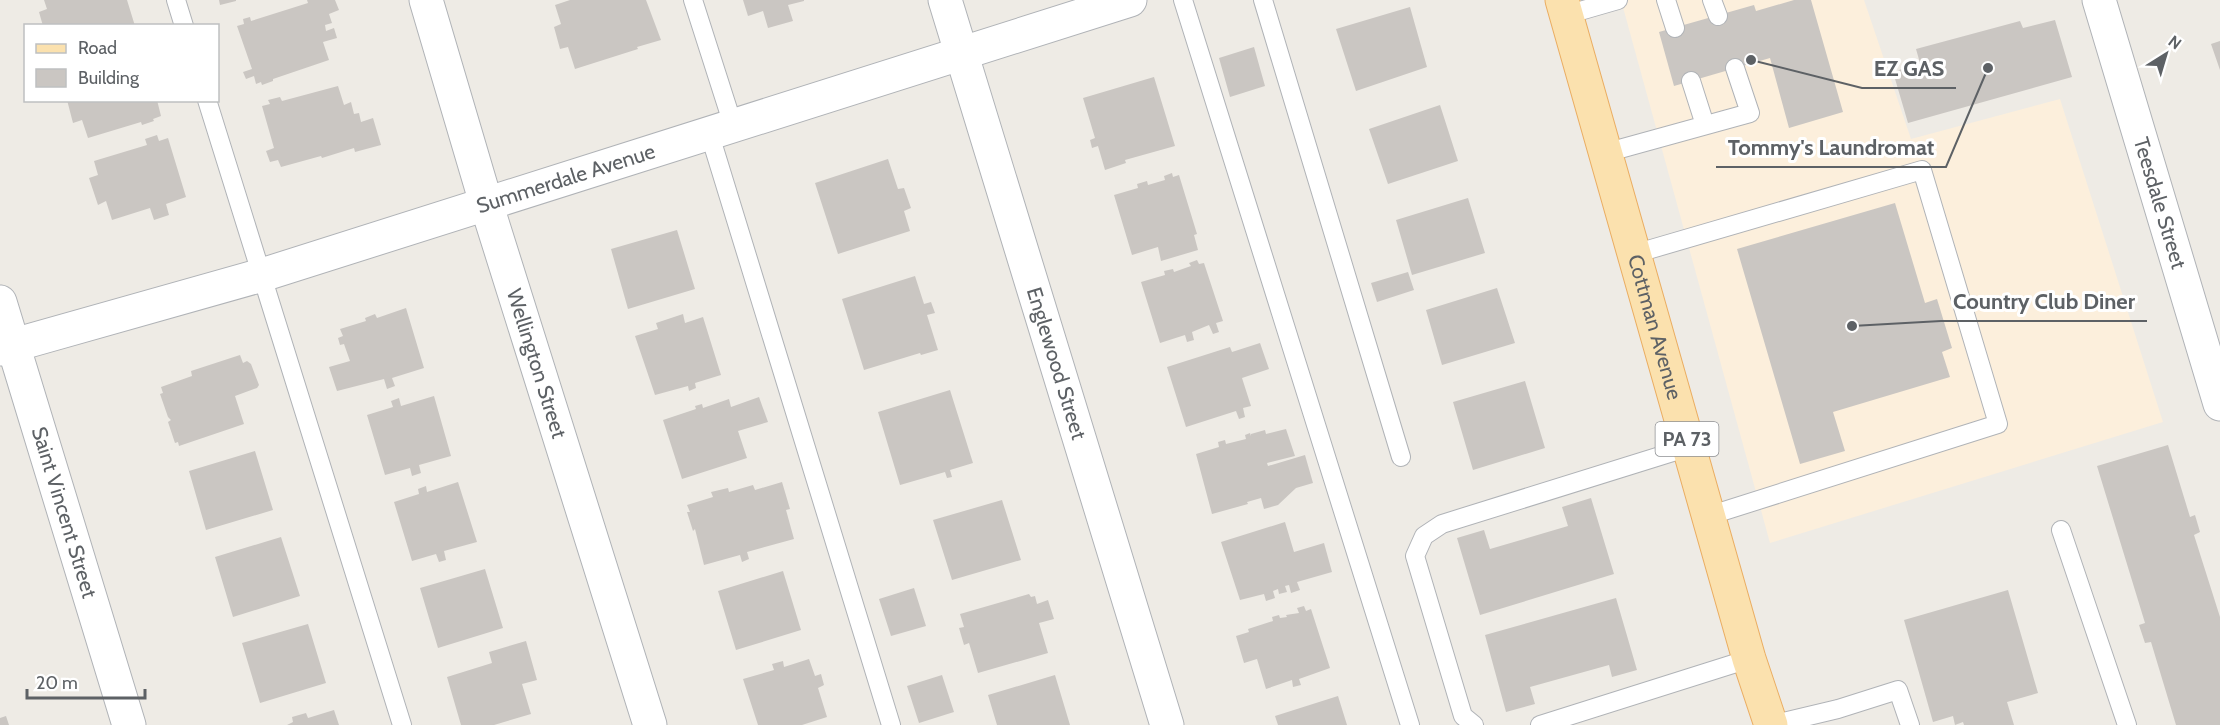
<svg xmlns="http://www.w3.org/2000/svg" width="2220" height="725" font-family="Cabin,sans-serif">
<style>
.commercial{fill:#fcefdc}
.building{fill:#cac6c2}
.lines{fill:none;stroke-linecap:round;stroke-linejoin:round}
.service-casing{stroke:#b0b3b7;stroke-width:20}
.minor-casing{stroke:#b0b3b7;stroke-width:35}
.tertiary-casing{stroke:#b0b3b7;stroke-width:35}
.primary-casing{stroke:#eaad62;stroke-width:35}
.service{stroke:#fff;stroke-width:18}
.minor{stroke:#fff;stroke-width:33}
.tertiary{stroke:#fff;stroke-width:33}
.primary{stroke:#fbe1ae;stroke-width:33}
.labels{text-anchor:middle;stroke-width:6;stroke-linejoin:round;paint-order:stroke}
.shield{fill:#fff;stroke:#8e9093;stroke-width:1.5}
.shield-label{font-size:20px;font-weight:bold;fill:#5d6165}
.street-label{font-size:21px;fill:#5d6165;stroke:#fff}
.leader{fill:none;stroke:#5d6165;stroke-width:2}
.callout-dot{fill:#5d6165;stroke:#fff;stroke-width:2}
.callout-label{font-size:22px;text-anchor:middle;font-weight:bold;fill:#5d6165;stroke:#fff;stroke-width:6;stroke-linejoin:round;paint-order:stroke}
</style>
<rect width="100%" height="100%" fill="#eeebe5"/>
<path class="commercial" d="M1621,0h243l47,139 149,-40 103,323 -393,121z"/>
<path class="building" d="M44,0h83l8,26h-92l-4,-14 8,-3z
M219,0h17v1l-16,4z
M307,0h28l4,10 -10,4 3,9 -7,2 1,6 8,-3 3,10 -14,4 6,18 -56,19v2l-11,4 -1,-3 -5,2 -2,-8 -8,3 -3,-7 9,-3 -15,-43 7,-2 -1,-5 7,-2 1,4 57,-18z
M570,0h76l15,40 -24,7 1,2 -63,20 -7,-22 -8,2 -6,-22 7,-3 -6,-19z
M743,0h61v1l-16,4 5,16 -25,7 -5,-17 -15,5z
M1794,0h17l32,112 -54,16 -19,-70 -96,28 -15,-54 95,-27 2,6z
M1410,7l17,60 -71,24 -20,-62z
M2055,20l17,57 -164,46 -15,-51 27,-9 -4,-14 104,-28 3,7z
M2220,41v29l-9,-26z
M1254,47l11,39 -35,11 -11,-39z
M1154,77l21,69 -50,14 1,3 -21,7 -7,-24 -6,2 -2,-8 5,-2 -12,-40z
M338,86l6,19 7,-3 3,12 5,-1 2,9 12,-4 8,27 -26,7 -1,-4 -32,10 -1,-2 -40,11 -3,-7 -8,2 -4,-11 8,-3 -12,-42 8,-2 -2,-4 12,-3 2,4z
M67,100h90l4,16 -8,3 1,2 -12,4 -1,-3 -53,16 -6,-18 -9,3z
M1440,105l18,56 -70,23 -19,-55z
M157,135l2,6 9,-3 18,59 -20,7 3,11 -15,5 -4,-12 -38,12 -6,-19 -8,4 -9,-27 9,-3 -4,-14 53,-16 -2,-6z
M888,159l10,30 6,-1 7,20 -7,3 6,20 -72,23 -23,-71z
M1172,173l1,4 6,-2 18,59 -3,1 4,15 -37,11 -3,-14 -26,8 -18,-60 24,-7 -1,-4 10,-3 1,4 17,-5 -1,-4z
M1468,198l17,55 -73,22 -16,-55z
M1895,203l30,100 12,-4 15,49 -10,4 8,25 -117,35 12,39 -45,13 -63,-215z
M677,230l18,59 -67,20 -17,-60z
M1197,260l2,4 5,-1 19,58 -7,2 3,9 -6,2 -4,-9 -17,7 2,8 -7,2 -2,-7 -25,8 -19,-61 24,-7 -1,-4 9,-2 1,3 17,-6 -2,-3z
M1408,272l6,18 -37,12 -6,-19z
M915,276l9,28 7,-2 4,11 -8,2 11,35 -17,5 -1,-2 -56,17 -22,-71z
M1497,288l18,55 -73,22 -16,-55z
M406,308l18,60 -32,10 3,8 -8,3 -3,-10 -47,12 -8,-24 21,-6 -6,-17 -4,1 -2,-7 5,-2 -3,-7 26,-8 -1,-3 10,-4 2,4z
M683,314l2,9 18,-6 18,58 -26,8 1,5 -7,3 -1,-5 -33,9 -20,-59 23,-7 -2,-6z
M1260,343l9,26 -27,9 9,28 -8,2 2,9 -6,2 -3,-8 -50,16 -19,-60 63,-20 2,5z
M240,355l3,8 4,-2 4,3 8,21 -2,3 -22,8 9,28 -65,22 -1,-4 -3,1 -7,-21 3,-2 -3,-3 -8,-23 3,-1 -2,-6 31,-11 -1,-5z
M1525,381l20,67 -72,22 -20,-68z
M950,390l23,73 -23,7 2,7 -5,1 -2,-6 -45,13 -22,-73z
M434,396l17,60 -32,9 2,8 -9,3 -2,-8 -25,7 -18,-60 26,-8 -2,-6 8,-3 2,8z
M759,397l9,25 -30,9 9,27 -65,21 -19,-59 33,-11 -1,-3 7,-2 1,4 26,-9 2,8z
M1286,429l9,27 -28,7 1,3 37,-11 8,28 -17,5 -18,17 -14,4 -3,-11 -14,4 1,2 -36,10 -16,-60 23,-7 -1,-5 7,-2 1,4 20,-5 -1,-4 5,-2 1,3v-2l14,-4 1,4z
M2168,445l22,72 5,-2 5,17 -6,3 26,82v108h-44l-25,-83 -6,1 -6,-18 6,-2 -48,-157z
M255,451l18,59 -67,20 -17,-59z
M458,482l19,60 -33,9 2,9 -7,2 -3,-8 -24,7 -18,-59 25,-8 -1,-5 8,-3 1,6z
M782,482l8,27 -4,1 8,29 -47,13 2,7 -7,3 -2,-7 -36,10 -9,-36 -2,2 -6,-19h3l-3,-7 26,-8 -2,-5 17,-4 1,4 24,-7 2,5z
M1591,498l23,76 -134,41 -23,-77 27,-8 6,19 78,-23 -6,-19z
M1002,500l19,60 -69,20 -19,-60z
M1285,522l9,30 30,-9 8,29 -35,10 3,8 -9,3 -2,-8 -4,1 2,6 -8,2 -1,-5 -5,2 2,7 -9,3 -2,-7 -24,6 -19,-58z
M281,537l19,59 -67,21 -18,-60z
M485,569l18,59 -65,20 -18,-60z
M783,571l18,59 -65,20 -18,-59z
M914,588l12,38 -35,10 -12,-37z
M2008,590l30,103 -31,9 7,23h-50l-1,-3 -8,3 -2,-9 -20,6 -29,-102z
M1029,594l2,3 4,-1 2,8 11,-4 6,19 -15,4 9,30 -70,20 -9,-30 -5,2 -5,-17 5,-1 -4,-13z
M1616,598l21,72 -25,7 -3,-12 -79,22 5,17 -29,8 -21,-77z
M1304,606l2,5 5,-2 19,59 -31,11 2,6 -8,2 -1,-7 -26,9 -9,-30 -13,4 -8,-27 13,-4 -1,-3 25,-8 -1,-4 7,-2 1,3 7,-1 -1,-2 13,-2 -2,-5z
M308,624l18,59 -66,20 -18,-60z
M526,641l11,39 -15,4 9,30 -37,11h-33l-14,-48 45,-14 -3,-11z
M809,659l6,17 6,-2 3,11 -6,3 9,29 -25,8h-44l-15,-46 31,-9 -2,-6 11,-3 1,6z
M942,675l12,37 -35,11 -12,-37z
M1055,675l15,50h-73l-9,-30z
M1338,696l9,29h-69l-3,-9z
M334,710l5,15h-52l6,-3 -1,-5 14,-4 2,5z
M6,716l3,9h-9v-7z"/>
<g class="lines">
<defs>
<path id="service" d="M176,0l8,26
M693,0l40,125
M1183,0l227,725
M1263,0l138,457
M1666,0l9,28
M1712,0l6,16
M1566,15l52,-15
M1691,81l14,44
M207,100l195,625
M709,132l182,593
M1605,153l145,-40 -15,-45
M1634,254l288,-84 76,254 -290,92
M2061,530l66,195
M1474,725l-11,-9 -48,-160 9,-20 18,-12 247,-77
M1540,725l209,-66
M1771,725l67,-16 60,-19 12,35"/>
<g id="minor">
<path id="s1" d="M426,0l60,203 164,522"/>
<path id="s2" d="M945,0l222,725"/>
<path id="s3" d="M2099,0l121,404"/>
<path id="s4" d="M0,302l129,423"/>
</g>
<g id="tertiary">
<path id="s5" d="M0,349l262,-74 868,-275"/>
</g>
<g id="primary">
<path id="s6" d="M1562,0l187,659 22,66"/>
</g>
</defs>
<use href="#service" class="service-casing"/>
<use href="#minor" class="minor-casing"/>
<use href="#tertiary" class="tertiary-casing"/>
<use href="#primary" class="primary-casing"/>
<use href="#service" class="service"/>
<use href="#minor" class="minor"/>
<use href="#tertiary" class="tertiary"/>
<use href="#primary" class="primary"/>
</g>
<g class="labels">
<rect class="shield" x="1655.5" y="422" width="63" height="34" rx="4.5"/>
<g class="shield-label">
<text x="1687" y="446">PA 73</text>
</g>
<g class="street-label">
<text dy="7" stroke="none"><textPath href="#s5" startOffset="591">Summerdale Avenue</textPath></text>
<text dy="7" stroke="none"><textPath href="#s3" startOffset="212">Teesdale Street</textPath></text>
<text dy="7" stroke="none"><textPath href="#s6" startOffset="340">Cottman Avenue</textPath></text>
<text dy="7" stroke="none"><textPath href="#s2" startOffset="380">Englewood Street</textPath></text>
<text dy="7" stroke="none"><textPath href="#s1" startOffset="380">Wellington Street</textPath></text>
<text dy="7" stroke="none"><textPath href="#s4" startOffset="220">Saint Vincent Street</textPath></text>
</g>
</g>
<path class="leader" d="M1751 60L1862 88H1956M1988 68L1946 167H1716M1852 326L1941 321H2147"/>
<g class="callout-dot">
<circle cx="1751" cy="60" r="6"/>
<circle cx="1988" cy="68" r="6"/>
<circle cx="1852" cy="326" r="6"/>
</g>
<g class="callout-label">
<text x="1909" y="76">EZ GAS</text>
<text x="1831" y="155">Tommy's Laundromat</text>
<text x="2044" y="309">Country Club Diner</text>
</g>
<rect x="24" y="24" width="195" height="78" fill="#ffffff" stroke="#bec0c1" stroke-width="1.5"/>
<rect x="36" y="44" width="30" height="9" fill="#fbe1ae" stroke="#bec0c1" stroke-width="1.5"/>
<text x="78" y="54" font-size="18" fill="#5d6165">Road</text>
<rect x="36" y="69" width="30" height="18" fill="#cac6c2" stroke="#bec0c1" stroke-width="1.5"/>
<text x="78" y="84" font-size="18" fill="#5d6165">Building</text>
<g transform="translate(2166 54) rotate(37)" stroke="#ffffff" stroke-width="4.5" paint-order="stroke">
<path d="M0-4.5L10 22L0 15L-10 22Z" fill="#5d6165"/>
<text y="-9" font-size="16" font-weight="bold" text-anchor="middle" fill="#5d6165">N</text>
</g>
<path d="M27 689v9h118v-9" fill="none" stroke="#5d6165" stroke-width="3"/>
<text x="36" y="689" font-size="18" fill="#5d6165" stroke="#ffffff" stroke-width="4.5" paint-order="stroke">20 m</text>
</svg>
